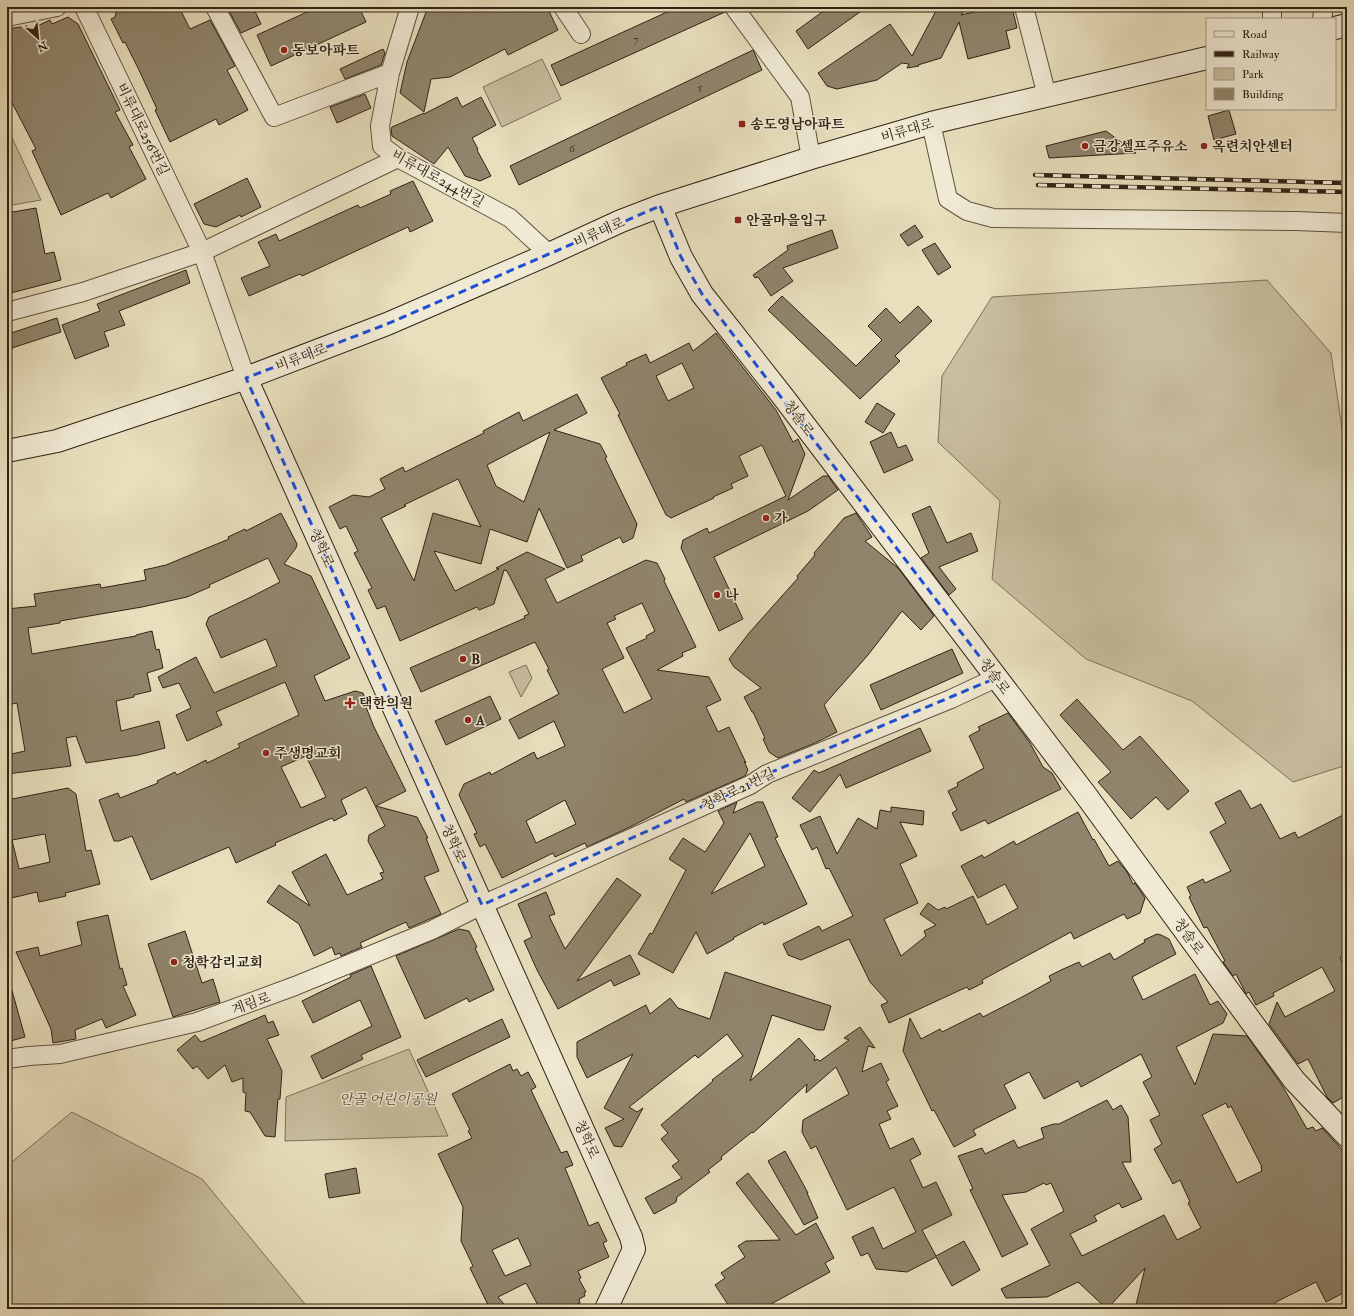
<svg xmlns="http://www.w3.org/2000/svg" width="1354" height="1316" font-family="'IM FELL Double Pica','Noto Serif KR',serif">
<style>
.green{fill:#c9bfa0;stroke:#7c715a}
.building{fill:#90856c;stroke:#302314;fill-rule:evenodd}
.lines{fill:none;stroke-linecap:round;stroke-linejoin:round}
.street-casing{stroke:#5e523e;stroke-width:20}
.secondary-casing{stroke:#302314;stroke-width:24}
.street{stroke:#f0ead4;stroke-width:18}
.secondary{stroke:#f0ead4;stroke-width:22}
.rail-casing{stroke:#302314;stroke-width:4.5}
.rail{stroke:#f0ead4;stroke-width:3;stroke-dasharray:9;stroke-linecap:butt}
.marked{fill:none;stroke:#1d4ed8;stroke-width:3;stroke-dasharray:8 5;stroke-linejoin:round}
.poi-dot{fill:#8f2418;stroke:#f0ead4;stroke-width:1.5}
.labels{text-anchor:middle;stroke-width:3;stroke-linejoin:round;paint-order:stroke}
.number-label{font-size:12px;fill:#483c2a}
.poi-label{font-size:14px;font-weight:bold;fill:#302314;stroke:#f0ead4;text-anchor:start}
.street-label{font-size:14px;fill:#302314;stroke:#f0ead4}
.park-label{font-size:14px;font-style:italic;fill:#564a37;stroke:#f0ead4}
</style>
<rect width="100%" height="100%" fill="#e8dfbd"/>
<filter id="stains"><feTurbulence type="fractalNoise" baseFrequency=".005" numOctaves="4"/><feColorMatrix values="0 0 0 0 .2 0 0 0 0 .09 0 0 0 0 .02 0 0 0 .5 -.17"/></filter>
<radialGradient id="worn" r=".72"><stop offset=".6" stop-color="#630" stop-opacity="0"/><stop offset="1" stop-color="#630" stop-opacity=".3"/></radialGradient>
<path class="green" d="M542,59l19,40 -59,28 -19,-40z
M7,127l34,73 -34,6z
M1267,280l64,73 13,89 3,1v322l-54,17 -101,-81 -106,-42 -94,-80 8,-78 -62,-59 4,-66 50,-79z
M526,665l6,13 -11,19 -12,-25z
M409,1049l39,87 -163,5 1,-44z
M72,1112l130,67 107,130h-302v-143z"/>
<path class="building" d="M122,7h26l3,5 8,-5h20l11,22 20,-9 25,46 -8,4 21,40 -29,15 -3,-6 -46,23 -15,-32 2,-1 -18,-39 -14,-28 -2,1 -12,-24 4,-2 2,-8z
M236,7h17l8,17 -20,9 -12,-22z
M318,7h41l7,15 -95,44 -14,-31z
M428,7h119l11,23 -50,25 -3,-6 -55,28 -19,2 -7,33 -24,-19 7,-31z
M678,7h46l1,5 -164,74 -10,-21z
M829,7h38l-59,42 -12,-18z
M938,7h29l-6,8 35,-8h16l5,21 -11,3 4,17 -42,11 -9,-37 -18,36 -23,7 1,1 -12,2 2,-4 -7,-1 -25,17 -40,9 -10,-3 -9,-13 72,-49 22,32z
M68,17l10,7 42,86 -5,2 18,33 -4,2 17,32 -35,19 -3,-5 -47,22 -29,-64 4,-2 -29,-56v-64l20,-3 2,4 21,-10 2,4z
M383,49l2,4 -4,12 -36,14 -5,-10z
M753,50l9,20 -243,115 -9,-19z
M365,94l6,14 -34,15 -7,-16z
M457,97l5,10 19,-10 15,28 -24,13 6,11 -1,1 14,26 -11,5 -15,-5 -17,-29 -14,17 -42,-28 -1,-7 1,-2 32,-14v1z
M1229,110l7,24 -22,6 -6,-24z
M1106,131l30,22 -87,5 -3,-12z
M247,178l14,29 -20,10 -1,-2 -24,12 -12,-3 -10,-20z
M413,181l20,40 -23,11 -2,-5 -106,49 -2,-2 -51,22 -8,-18 29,-12 -12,-24 18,-8 3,7 79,-36 2,3 31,-14 -1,-3z
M36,208l9,46 9,-2 7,28 -54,14v-81z
M915,225l8,12 -15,9 -8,-11z
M832,230l6,18 -55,20 10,13 -22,15 -13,-19 -3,1 -2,-3 35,-25 -1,-4z
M935,243l16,24 -13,8 -16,-25z
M186,270l4,13 -71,28 6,14 -21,7 5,14 -34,13 -13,-34 38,-14 -3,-7z
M782,296l74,70 26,-26 -14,-14 18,-18 14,15 18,-17 14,15 -37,35 5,5 -40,38 -92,-89z
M57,318l4,14 -49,16 -4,-14z
M716,333l60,77 17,32 5,-3 7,15 -17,46 35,-24h5l10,14 -30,21 -94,46 29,62 -24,12 -38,-83 2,-8 24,-12 2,5 77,-37 -24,-51 -23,11 9,20 -17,8 2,4 -20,9 1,1 -43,20 -5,-3 -48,-100 2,-1 -19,-36 26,-13 -1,-2 20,-9 4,9 39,-20 4,8zM682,363l12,25 -26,13 -12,-25z
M577,394l10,19 -33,17 46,14 7,13 -2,1 32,66 -4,14 -10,5 -3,-6 -39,19 2,5 -16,7 -28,-60 -12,34 -37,-13 -9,35 -47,-13 21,40 44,-22 -3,-1 31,-16 38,17 -20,10 12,24 89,-43 11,3 8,16 -1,2 32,66 -14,6 1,3 -26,14 52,7 12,23 -15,7 12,25 11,-5 17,36 -2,-2 4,9 -3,6 -59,26 -2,-3 -52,27 -45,21 -2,-4 -30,14 -2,-4 -51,25 -17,-34 -5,3 -6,-13 3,-1 -18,-38 5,-11 26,-12 1,3 43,-23 3,7 28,-13 -11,-25 -35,18 -10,-19 50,-26 -12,-24 2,-1 -14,-27 -114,50 -11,-24 115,-50 -1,-2 5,-2 -22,-43 -3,-1 -10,34 -15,6 -2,-3 -77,34 -15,-35 -8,3 -9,-19 4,-2 -18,-35 4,-2 -12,-25 -6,3 -11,-22 24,-12 16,2 16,-8 -5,-10 23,-12 2,5 79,-39 -1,-2 36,-19 4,9zM550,432l-26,70 -28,-16 -9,-21zM458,479l23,48 -48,-14 -19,68 -33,-63 25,-12 -2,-1zM642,603l13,28 -9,5 1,2 -21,10 26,51 -28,14 -22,-44 22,-11 -17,-35 9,-4 -2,-3zM565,800l11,24 -40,19 -10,-22z
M877,403l18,11 -12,19 -18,-11z
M891,432l7,16 8,-3 7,15 -29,13 -14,-31z
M930,506l17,37 24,-10 7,18 -39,16 17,22 -7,6 -28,-37 8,-5 -17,-39z
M281,513l16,31 -1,4 -12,16 27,12 39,82 -36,18 11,25 30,-10 8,2 5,13 -2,1 8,20 32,64 -30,15 41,11 11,21h-2l13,33 -15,6 17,37 -32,14 -3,-6 -46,21 2,4 -21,9 -1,-3 -5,2 -3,-8 -18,9 -15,-32 -32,-22 12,-17 31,21 -18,-34 34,-18 21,41 36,-16 -3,-6 4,-1 -16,-31 1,-6 16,-9 -19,-39 -25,13 6,14 -13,7 -2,-3 -57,25 1,2 -40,18 -7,-16 -78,33 -19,-44 -13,5h-5l-15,-41 19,-7 2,5 38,-15 -1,-2 18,-9 2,3 29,-15 1,3 33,-16 -2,-3 61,-29 -14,-33 -69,30 6,13 -35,16 -11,-26 15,-7 -12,-25 -16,5 -5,-11 38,-20 18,36 63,-27 -11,-27 -45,19 -15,-34 3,-7 42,-20 29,-15 -12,-24 -59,27 1,2 -23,10 -45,10 -82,14v2l-32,5 4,26 104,-18v-1l16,-4 4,19 3,-1 4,19 -16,5 4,18 -17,4v2l-18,4 5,30 38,-10 6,27 -27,7 -52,8 -10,-27 -10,2 5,28 -64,8v-19l18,-4 -8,-48 -10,2v-96l29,-3 -2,-12 66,-10 1,4 45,-8 -2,-10 22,-5 29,-12 34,-14 -1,-2 17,-8 1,2zM306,756l20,41 -25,11 -20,-41z
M856,513l16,24 -7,4 33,27 36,48 -13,14 -19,-19 -34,44 -44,50 13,27 -22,11 -37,15 -9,-6 -6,-13 2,-1 -12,-26h-1l-8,-15 17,-9 -27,-21 -5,-8 20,-26 49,-55 -1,-2 18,-21 -1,-2 30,-35z
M952,649l11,24 -82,37 -11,-25z
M490,696l11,23 -55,26 -11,-24z
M1077,699l46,51 17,-14 49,55 -21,19 -12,-13 -25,22 -33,-37 13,-10 -51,-57z
M1008,713l22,30 13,24 9,6 9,16 -73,35 -3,-4 -24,11 -9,-18 5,-3 -9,-19 10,-5 -1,-3 27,-15 -15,-32 11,-6 -2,-3z
M920,728l11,23 -85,37 -6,-14 -30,38 -18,-14 22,-28 5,3z
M68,788l8,6 10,57 5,-1 9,34 -35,9 1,3 -27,6 -2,-10 -30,7v-99zM45,834l5,28 -31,7 -7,-29z
M1240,790l11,19 10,-5 19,35 15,-7 3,6 49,-25v141l-7,4 7,13v124l-14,8 -6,-6 -19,-38 -10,5 -29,-40 8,-22 8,15 50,-26 -13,-24 -49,26 1,3 -18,9 -7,-13 -3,2 -10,-20 -3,2 -10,-14 2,-1 -18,-34 -3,1 -15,-31 2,-1 -4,-9 16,-8 2,4 26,-12 -21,-39 16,-9 -11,-20z
M737,802l-4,11 24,-11h6l15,35 -3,1 32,66 -43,21 -1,-3 -30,16 1,1 -27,15 -11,-22 -23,41 -35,-19 12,-21 2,1 34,-64 -17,-11 14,-21 22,14 19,-29 -6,-12zM750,833l15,33 -54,28z
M891,807l33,4 -1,14 -23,-3 17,34 -17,8 18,39 -34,16 17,37 25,-20 -2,-5 12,-6 -16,-11 8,-11 10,7 7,-3 1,2 27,-13 14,29 31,-17 -13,-24 -27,14 -17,-32 21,-11 2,3 30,-17 2,4 62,-33 15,28 1,-1 15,27 9,-5 9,11 6,12 2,-1 10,15 -5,15 -13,6 -3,-5 -50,25 -3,-7 -89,48 1,3 -14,7 -2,-3 -78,36 -8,-18 7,-3 -18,-20 -21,-43 -48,21 -13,-5 -5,-11 36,-18 3,5 31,-15 -24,-48 -3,1 -9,-22 -5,3 -12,-25 20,-9 17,38 21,-36 19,11 3,-19 11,2z
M617,878l24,17 -64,86 53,-26 10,19 -26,12 -3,-6 -53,29 -21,-39 -13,-29 8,-4 -14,-33 28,-12 9,22 -6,2 16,33z
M108,915l12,54 2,-1 5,17 -4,1 13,29 -30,13 -4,-9 -27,11 1,9 -23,4 -2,-14 -35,-77 22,-5 2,9 41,-11h1l-5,-23z
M459,929l10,2 8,16 -2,1 19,42 -25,12 -2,-4 -42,21 -29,-63z
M185,931l17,52 11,-4 7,23 -47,15 -25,-73z
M1157,934l4,1 8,4 7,15 -44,23 11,23 52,-26 15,31 8,-4 9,13 -4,9 -47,24 19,38 18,-51 34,2 35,49 25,44 6,-2 3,4 6,-3 25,27v136l-21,11 -10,-20 -40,20 -4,7h-137l10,-41 -38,41 -29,-27 -31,15 -41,1 -5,-9 49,-24 -19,-36 33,-18 -13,-28 -5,2 -2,-2 -18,9 -24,3 26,49 -26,13 -32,-67 3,-1 -15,-33 24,-8 3,6 29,-14 4,8 26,-10 -3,-10 13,-4h5l48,-24 6,10 8,-5 7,12 3,45h-9l20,37 -20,9 -3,-5 -25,13 3,5 -27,13 12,22 82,-41 13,25 24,-12 -13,-25 2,-1 -10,-22 -7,4 -19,-35 8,-5 -12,-24 10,-5 -17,-33 9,-5 -11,-23 -60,33 -3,-6 -34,18 -15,-27 -25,13 12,23 -43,22 3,5 -22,12 -20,-37 -2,1 -29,-60 7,-33 11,21 19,-10 2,3 38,-19 3,4 41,-21 27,-15 -2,-5 12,-6 18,-8 3,5 28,-14 4,7 31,-18 -1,-2zM1226,1103l2,5 3,-2 31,61h-1l1,4 -25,12 -35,-68z
M371,966l30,71 -40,18 2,4 -41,20 -11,-23 61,-30 -12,-26 -47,23 -11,-22 49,-24 -1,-2z
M725,972l106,34 -7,24h-6l-46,-15 -22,66 49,-43 16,18 -1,5 3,-2 3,2 29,-21 -5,-2 16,-11 15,21 -7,-2 -6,26 19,-9 8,17 -3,2 12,24 -11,5 4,8 -12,5 11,25 23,-11 8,16 -11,6 13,28 13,-6 16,33 -30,15 14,26 28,-15 16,29 -28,16 -16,-29 -29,15 -31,-3 -8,-16 -7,3 -9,-19 21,-10 10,22 33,-17 -22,-45 -47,23 -31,-64 -5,3 -9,-17 1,-12 46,-26 -13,-27 -30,26 1,-9 -54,49 -1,-1 -31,25 1,2 -14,11 2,2 -33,25 -1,5 -22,12 -9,-16 37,-20 -10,-12 7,-5 -18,-22 7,-6 -7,-8 52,-44 -1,-1 31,-24 -16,-22 -29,24 -3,-3 -66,52 8,5 6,-4 -21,39 -8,-1 -9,-18 19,-9 -20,-11 29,-54 -46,24 -10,-21v-15l69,-37 4,9 20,-16 8,10 32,11z
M11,987l14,50 -18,5v-54z
M265,1015l3,8 5,-2 6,14 -12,4 15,32 -2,28h-2l-3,38 -10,-1 -15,-24 -5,-1 1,-18 -3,-1v-14l-11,4 -7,-17 -17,14 -11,-13 -4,3 -16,-19 18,-15 6,7z
M502,1019l8,18 -84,40 -9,-17z
M510,1064l3,7 4,-2 4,7 7,-4 8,15 -5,3 30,63 6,-2 6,14 -8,3 24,58 9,-4 9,19 -4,2 6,14 -31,14 3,7 -2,1 7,13 -2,1 1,3 -6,3 1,4 -14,6h-26l-14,-26 -28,14 10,12h-18l-20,-41 3,-2 -12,-25 2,-34 -25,-53 34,-16 -4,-7 2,-1 -18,-36zM518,1238l13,27 -26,11 -13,-26z
M785,1151l23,42h-1l11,25 -14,7 -36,-64z
M356,1168l4,25 -31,5 -4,-24z
M748,1173l48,62 20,-12 18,35 -9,5 5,9 -59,32 4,5h-44l-16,-24 10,-7 -4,-5 24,-16 -7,-11 8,-5 34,-1 -44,-57z"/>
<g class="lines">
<defs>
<path id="street" d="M84,7l118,245 44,126
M215,7l59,110 116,-44
M410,7l-20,66 -10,53 2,20 16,12 112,60 39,36
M563,7l18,27
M734,7l66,90 11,61
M1024,7l23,89
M1272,7v12
M7,17l50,-10
M1322,19l2,-12
M931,123l17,76 19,12 26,7 303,3 51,2
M7,312l76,-20 119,-40 196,-94
M7,1059l22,-3 31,-2 137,-32 98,-36 137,-56 50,-25 268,-120 17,-11 184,-75 45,-21"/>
<path id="secondary" d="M1335,28l12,-3
M660,206l21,51 21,37 82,104 301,396 209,286 53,56
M246,378l385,859 3,12 -28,60
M7,451l50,-10 189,-63 141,-54 162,-70 72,-33 39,-15 151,-48 120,-35 276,-65"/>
</defs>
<use href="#street" class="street-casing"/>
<use href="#secondary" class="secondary-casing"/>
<use href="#street" class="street"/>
<use href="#secondary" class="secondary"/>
<defs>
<path id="rail" d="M1035,175l312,8
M1038,185l309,7"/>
</defs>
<use href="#rail" class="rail-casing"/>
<use href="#rail" class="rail"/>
</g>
<path class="marked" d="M660,206l21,51 21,37 294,384 -229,96 -17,11 -268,120 -236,-527 141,-54z"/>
<g class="poi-dot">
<circle cx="284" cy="50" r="4"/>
<rect x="738" y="120" width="8" height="8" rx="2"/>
<circle cx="1085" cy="146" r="4"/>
<circle cx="1204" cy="146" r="4"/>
<rect x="734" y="216" width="8" height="8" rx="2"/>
<circle cx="766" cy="518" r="4"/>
<circle cx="717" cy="595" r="4"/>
<circle cx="463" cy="659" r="4"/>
<path d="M348 697h4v4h4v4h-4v4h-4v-4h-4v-4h4z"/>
<circle cx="468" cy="720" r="4"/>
<circle cx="266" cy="753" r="4"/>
<circle cx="174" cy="962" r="4"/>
</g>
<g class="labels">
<g class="number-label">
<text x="636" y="43">7</text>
<text x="700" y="91">5</text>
<text x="572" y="152">6</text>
</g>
<g class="poi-label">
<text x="292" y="55">동보아파트</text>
<text x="750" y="129">송도영남아파트</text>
<text x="1093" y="151">금강셀프주유소</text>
<text x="1212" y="151">옥련치안센터</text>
<text x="746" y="225">안골마을입구</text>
<text x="774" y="523">가</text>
<text x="725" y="600">나</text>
<text x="471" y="664">B</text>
<text x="359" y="708">택한의원</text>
<text x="476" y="725">A</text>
<text x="274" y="758">주생명교회</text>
<text x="182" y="967">청학감리교회</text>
</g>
<g class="street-label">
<text transform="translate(143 129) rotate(64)" y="5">비류대로256번길</text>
<text transform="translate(907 130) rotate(-16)" y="5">비류대로</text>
<text transform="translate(438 178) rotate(29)" y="5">비류대로244번길</text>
<text transform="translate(599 232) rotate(-24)" y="5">비류대로</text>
<text transform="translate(301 357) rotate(-21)" y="5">비류대로</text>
<text transform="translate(799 418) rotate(53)" y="5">청솔로</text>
<text transform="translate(322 548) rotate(66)" y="5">청학로</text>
<text transform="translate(995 676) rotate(53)" y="5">청솔로</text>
<text transform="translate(738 789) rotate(-26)" y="5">청학로21번길</text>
<text transform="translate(454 843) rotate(66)" y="5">청학로</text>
<text transform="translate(1189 936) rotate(54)" y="5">청솔로</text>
<text transform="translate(251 1003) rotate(-20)" y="5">계림로</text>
<text transform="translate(587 1139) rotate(66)" y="5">청학로</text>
</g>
<g class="park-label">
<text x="388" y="1104">안골 어린이공원</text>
</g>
</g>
<rect width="1354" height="1316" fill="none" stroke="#e8dfbd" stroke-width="24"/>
<rect x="8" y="8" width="1338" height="1300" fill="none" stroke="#302314" stroke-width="2"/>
<rect x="12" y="12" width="1330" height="1292" fill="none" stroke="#302314"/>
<rect x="1206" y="18" width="130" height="92" fill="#f0ead4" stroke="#a39a87"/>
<rect x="1214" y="31" width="20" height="6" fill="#f0ead4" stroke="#a39a87"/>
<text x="1242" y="38" font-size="12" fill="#302314">Road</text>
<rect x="1214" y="51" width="20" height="6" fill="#302314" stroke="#a39a87"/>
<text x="1242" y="58" font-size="12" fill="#302314">Railway</text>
<rect x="1214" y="68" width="20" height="12" fill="#c9bfa0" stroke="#a39a87"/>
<text x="1242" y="78" font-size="12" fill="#302314">Park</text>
<rect x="1214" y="88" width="20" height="12" fill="#90856c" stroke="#a39a87"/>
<text x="1242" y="98" font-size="12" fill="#302314">Building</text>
<g transform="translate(38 38) rotate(153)" stroke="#f0ead4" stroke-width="3" paint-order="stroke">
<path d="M0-3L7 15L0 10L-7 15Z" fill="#302314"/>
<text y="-6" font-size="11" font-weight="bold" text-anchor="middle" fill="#302314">N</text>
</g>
<rect width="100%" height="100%" filter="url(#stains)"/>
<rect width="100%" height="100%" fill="url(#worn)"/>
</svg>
